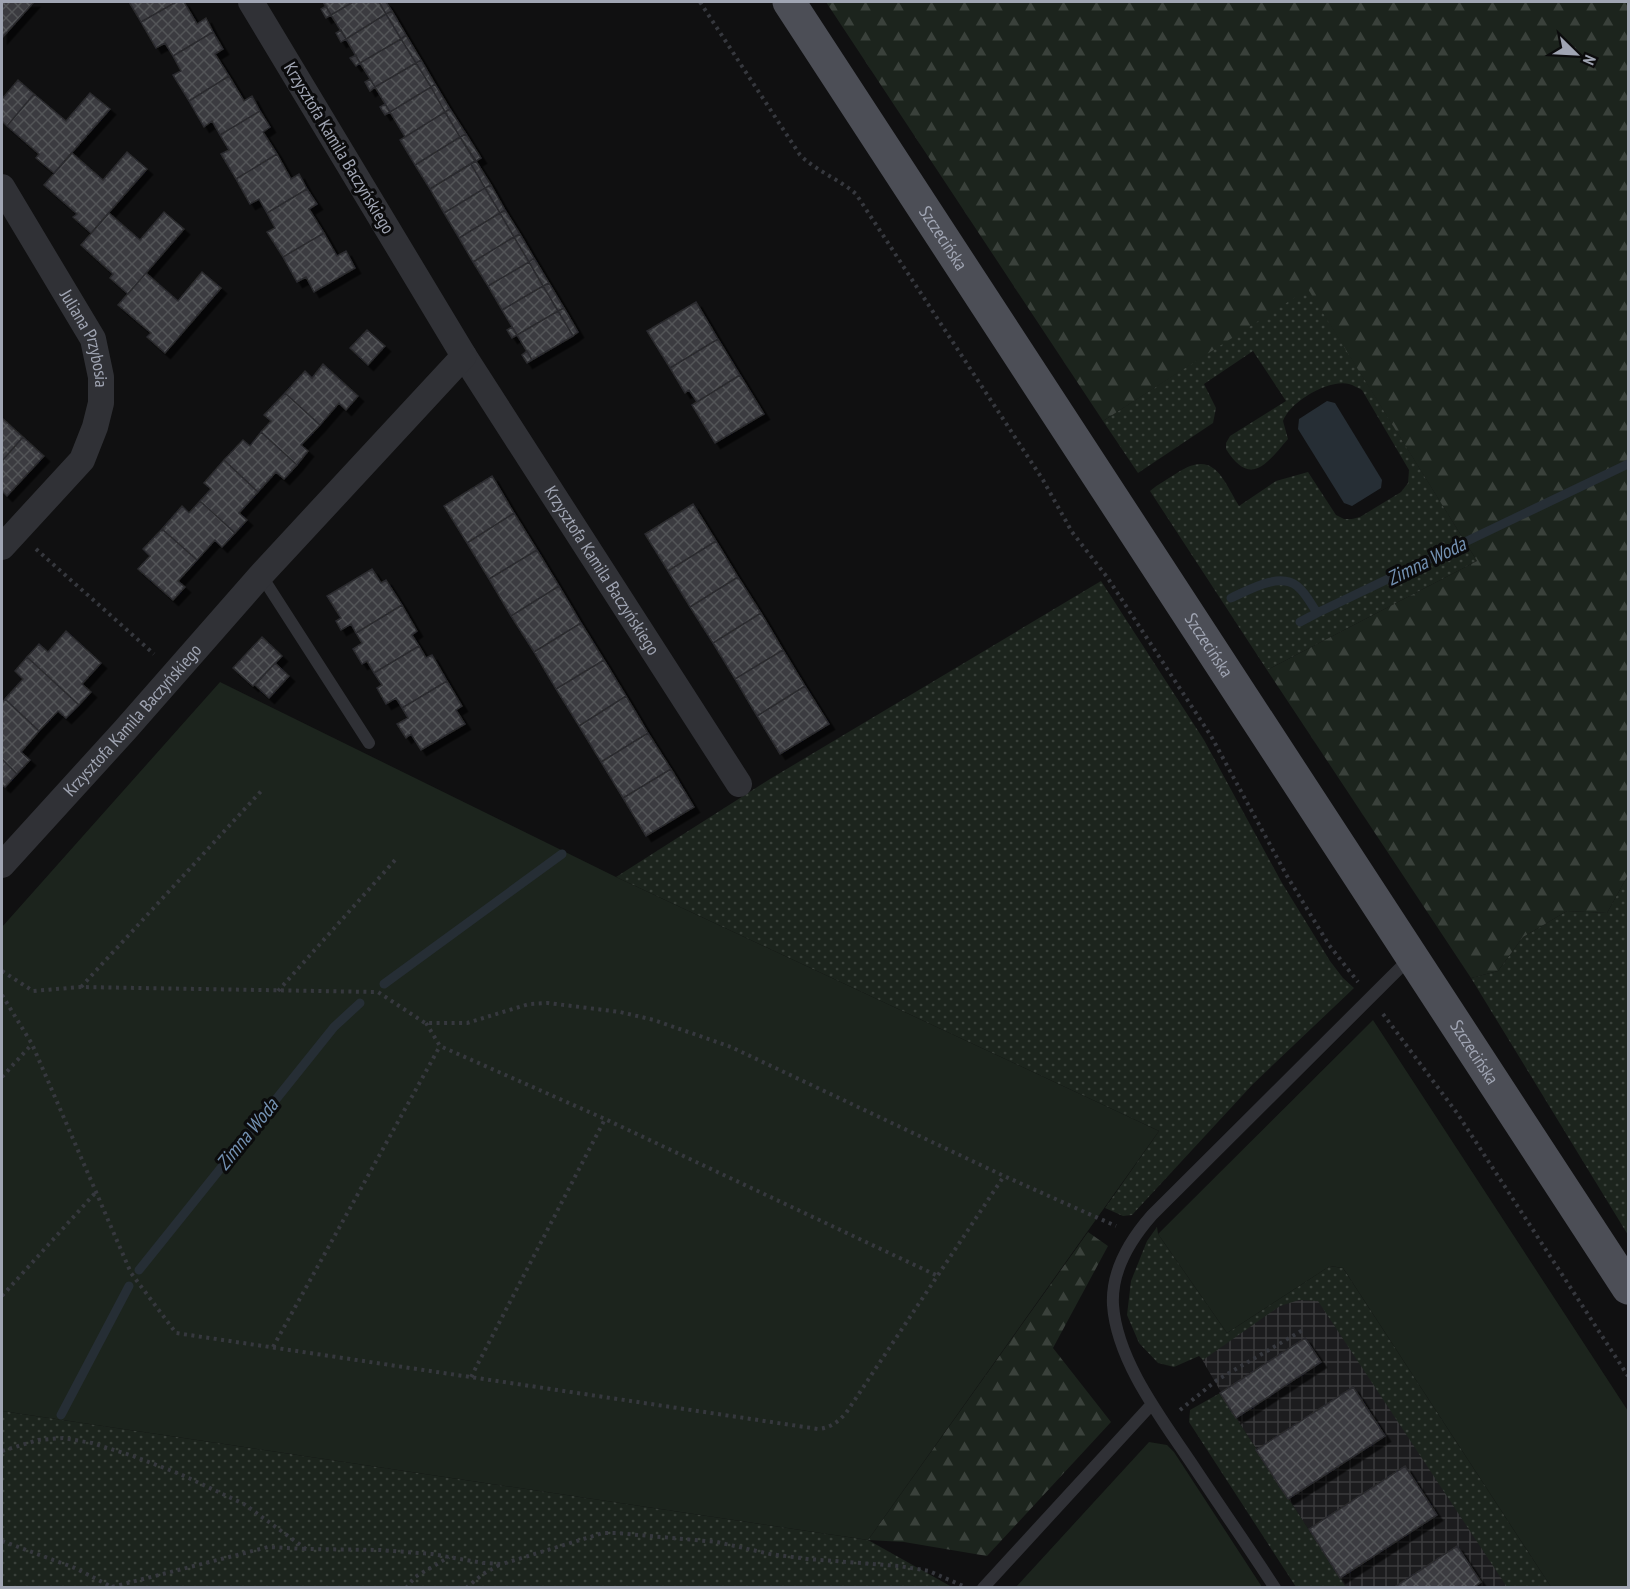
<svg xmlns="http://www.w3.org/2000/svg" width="1630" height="1589" font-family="'PT Sans Narrow',sans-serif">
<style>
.industrial{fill:url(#industrial-grid)}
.grass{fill:url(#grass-dots)}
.forest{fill:url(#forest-firs)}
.green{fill:#1c241d}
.water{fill:#262e35}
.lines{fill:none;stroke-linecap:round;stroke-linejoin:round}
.stream{stroke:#262e35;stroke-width:9}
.building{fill:url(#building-cross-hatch);stroke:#2a2a2d;stroke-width:1.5;filter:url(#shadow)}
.path{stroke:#36383e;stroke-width:4;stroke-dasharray:3 4.5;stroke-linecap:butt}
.lane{stroke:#303136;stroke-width:12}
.street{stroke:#303136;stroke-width:26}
.primary{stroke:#4c4e56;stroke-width:33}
.labels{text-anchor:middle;stroke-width:6;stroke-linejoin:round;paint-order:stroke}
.street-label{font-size:18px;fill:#a0a5b3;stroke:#0b0b0c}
.water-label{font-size:20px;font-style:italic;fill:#7391b2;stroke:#0b0b0c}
</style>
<defs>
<pattern id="industrial-grid" width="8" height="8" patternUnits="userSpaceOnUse" patternTransform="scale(1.5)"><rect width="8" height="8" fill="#1c1c1e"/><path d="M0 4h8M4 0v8" fill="none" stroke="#3a3a3c"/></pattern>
<pattern id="grass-dots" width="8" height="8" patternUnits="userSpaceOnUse" patternTransform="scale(1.5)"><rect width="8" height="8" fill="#1c241d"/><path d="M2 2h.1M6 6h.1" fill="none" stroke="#3a413b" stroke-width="1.8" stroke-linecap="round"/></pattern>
<pattern id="forest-firs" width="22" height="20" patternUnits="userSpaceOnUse" patternTransform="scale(1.5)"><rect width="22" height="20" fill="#1c241d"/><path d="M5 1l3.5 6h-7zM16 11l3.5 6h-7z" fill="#3a413b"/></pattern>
<pattern id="building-cross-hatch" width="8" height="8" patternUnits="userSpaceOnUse" patternTransform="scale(1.5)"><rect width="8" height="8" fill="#3a3a3f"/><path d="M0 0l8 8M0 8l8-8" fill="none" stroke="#535458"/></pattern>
<filter id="shadow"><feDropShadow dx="5.5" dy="5.5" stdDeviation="0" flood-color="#0009"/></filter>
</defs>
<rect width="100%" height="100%" fill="#101011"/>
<path class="industrial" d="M1330,1266l221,321h-205l-110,-169 -36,-62z"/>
<path class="grass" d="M1308,288l169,273 -210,109 -117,-179c8,-7 18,-12 27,-18 37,-24 45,5 62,33l37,-25 32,-9 28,43 8,4h8l8,-2 41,-25 7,-9 1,-13 -47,-80c-4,-2 -9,-5 -13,-6 -21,-5 -59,18 -66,37l5,18c-20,23 -37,50 -62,10v-6l4,-7 56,-35 -33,-50 -49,33 12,24 -3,15 -75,50 -35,-52z
M1101,581l103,159 78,143 48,78 13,17 11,10 -101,96 -121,131 -9,1 -18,-8 54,-77 -543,-254 154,-98z
M1628,875v360l-157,-257 27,-7 25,-34 44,-26 40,2z
M1157,1227l1,7 69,99 103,-67 13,2 208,319h-44l-189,-286 -19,-1 -19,6 -77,54 -4,-4 -25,11 -16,-4 -19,-20 -12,-28 4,-34 16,-40z
M1220,1393l126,194h-50l-107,-165 1,-12z
M2,1411l866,129 84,47h-950z"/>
<path class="forest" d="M826,2h802v873l-21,38 -40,-2 -44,26 -25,34 -27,7 -204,-308 210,-109 -169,-272 -205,132z
M1088,1232l20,14 -55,102 58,74 -124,134 -83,-14 -36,-2z"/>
<path class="green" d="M220,682l396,195 543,254 -291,409 -866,-129v-484z
M1373,1020l255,391v176h-77l-208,-319 -13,-2 -103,67 -69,-99z
M1149,1442l18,3 7,7 88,135h-246z"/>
<path class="water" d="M1327,401l8,2 47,77 -1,8 -29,18 -8,-3 -46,-74 1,-10z"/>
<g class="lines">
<path class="stream" d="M1231,598c18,-8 48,-26 66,-12 9,7 14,18 20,27l311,-149
M1300,622l17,-9
M384,984l178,-130
M139,1270l195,-243 26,-24
M61,1415l68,-129"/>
</g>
<path class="building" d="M2,2h32l-32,36z
M129,2h47l-35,20z
M176,2h8l13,22 9,-6 7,14 -40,24 -8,-13 -9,5 -15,-26z
M323,2h30l-22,13z
M353,2h26l7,12 -40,25 -15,-24z
M379,2h7l6,9 -6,3z
M326,6l5,9 -5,3 -5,-9z
M392,11l14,24 -5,4 -15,-25z
M386,14l15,25 -41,24 -14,-24z
M341,30l5,9 -5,3 -5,-9z
M213,32l10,17 -8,5 14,22 -40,25 -16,-26 8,-4 -8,-15z
M406,35l15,25 -5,3 -15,-24z
M401,39l15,24 -41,24 -15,-24z
M356,55l4,8 -4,3 -6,-8z
M421,60l14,24 -4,3 -15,-24z
M416,63l15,24 -41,25 -15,-25z
M229,76l15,25 8,-5 8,15 -40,24 -8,-14 -8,6 -15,-26z
M370,79l5,8 -5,4 -5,-9z
M18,80l16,14 -27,32 -5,-5v-22z
M435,84l15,25 -5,3 -14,-25z
M431,87l14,25 -40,25 -15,-25z
M90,93l20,16 -56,64 -18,-15 3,-4 -32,-28 27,-32 32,27z
M385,104l5,8 -5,3 -5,-8z
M450,109l16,25 -6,3 -15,-25z
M260,111l10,16 -7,5 14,22 -41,25 -15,-25 8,-4 -9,-15z
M445,112l15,25 -45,28 -15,-25z
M466,134l15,24 -5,3 -16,-24z
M460,137l15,24 -45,28 -15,-24z
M127,152l20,17 -56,64 -18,-16 4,-3 -33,-29 28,-32 31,27z
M277,154l14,25 8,-5 8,15 -40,24 -8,-14 -9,5 -14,-25z
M476,161l15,24 -6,3 -14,-24z
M471,164l14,24 -41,25 -14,-24z
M491,185l14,25 -5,3 -15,-25z
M485,188l15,25 -41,25 -15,-25z
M307,189l10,15 -8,5 15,24 -41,24 -16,-25 8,-4 -8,-15z
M505,210l15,24 -6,3 -14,-24z
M164,212l20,17 -56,65 -18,-16 3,-4 -32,-29 28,-32 31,27z
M500,213l14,24 -41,25 -14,-24z
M324,233l13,23 9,-5 9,17 -41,24 -8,-15 -9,5 -14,-25z
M520,234l14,24 -5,4 -15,-25z
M514,237l15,25 -41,24 -15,-24z
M534,258l15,25 -6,3 -14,-24z
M529,262l14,24 -41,24 -14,-24z
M202,272l19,16 -56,65 -18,-16 4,-4 -33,-28 28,-32 32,28z
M549,283l15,25 -6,3 -15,-25z
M543,286l15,25 -41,24 -15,-25z
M696,302l22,37 -48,29 -23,-37z
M564,308l14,24 -5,4 -15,-25z
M558,311l15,25 -41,24 -15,-25z
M512,327l5,8 -5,3 -5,-8z
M367,330l18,16 -17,19 -18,-17z
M718,339l22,36 -43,27 -8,-12 -4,3 -15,-25z
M527,351l5,9 -5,3 -5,-8z
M323,364l35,32 -12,14 -7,-7 -19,22 -35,-32 20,-22 7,7z
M740,375l24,39 -49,29 -23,-38z
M285,393l35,32 -19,20 7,6 -11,14 -36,-33 10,-11 -7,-6z
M2,418l21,19 -21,24z
M261,432l36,33 -13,14 -8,-7 -18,20 -34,-32 19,-20 7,6z
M23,437l21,19 -37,40 -5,-5v-30z
M224,460l34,32 -19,21 8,7 -12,13 -35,-32 11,-12 -7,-6z
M492,476l22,37 -47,30 -23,-37z
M200,501l35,32 -13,14 -7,-7 -18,20 -35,-31 20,-23 7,7z
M693,504l23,37 -48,30 -23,-37z
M514,513l23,37 -48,29 -22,-36z
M162,529l35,31 -19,21 7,6 -12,13 -35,-31 12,-13 -7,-7z
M716,541l22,36 -48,30 -22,-36z
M537,550l22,36 -48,30 -22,-37z
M372,569l9,14 5,-3 16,25 -46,28 -5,-9 -10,6 -5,-9 5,-3 -14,-22z
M738,577l23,36 -48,30 -23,-36z
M559,586l22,37 -47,29 -23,-36z
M402,605l15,26 -5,4 7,11 -45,27 -7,-12 -5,3 -9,-15 9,-6 -6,-10z
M761,613l22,37 -48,29 -22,-36z
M581,623l23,37 -48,29 -22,-37z
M66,631l35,32 -19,21 9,8 -12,13 -52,-48 12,-13 9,8z
M262,637l20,19 -29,30 -20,-18z
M419,646l7,12 6,-3 15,26 -45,27 -6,-10 -10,6 -9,-16 5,-3 -8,-12z
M783,650l22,36 -48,30 -22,-37z
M27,657l52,48 -13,13 -8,-7 -19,20 -34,-32 18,-20 -8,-8z
M604,660l22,36 -47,30 -23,-37z
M275,663l14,13 -20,22 -14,-13z
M447,681l15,25 -6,4 9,14 -44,26 -10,-16 -5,4 -9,-14 11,-6 -6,-10z
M805,686l24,38 -49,30 -23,-38z
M626,696l22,37 -47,29 -22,-36z
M5,699l34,32 -18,21 9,8 -13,14 -15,-15v-56z
M648,733l23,36 -48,29 -22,-36z
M2,759l15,15 -12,13 -3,-2z
M671,769l23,38 -48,29 -23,-38z
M1305,1338l16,24 -85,56 -16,-25z
M1353,1387l32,49 -97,63 -32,-49z
M1405,1466l32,49 -97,63 -31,-49z
M1457,1546l24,36 -8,6h-80z"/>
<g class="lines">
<path class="path" d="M700,2l100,153c16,16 39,24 56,39l187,286 29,52 35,45 104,159 76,140 42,69 29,37
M36,549l118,105
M2,971l31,20 47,-4 298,5 47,31h42l62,-19 19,-1 72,9 34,8 77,27 273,129 112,50
M81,987l182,-198
M278,991l118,-132
M2,995l30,49 99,229 45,60 642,96c12,-1 20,-7 28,-16l158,-237
M1383,1014l74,99 171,263
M426,1023l14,23 165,73 333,157
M2,1077l30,-33
M2,1296l94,-104
M273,1347l167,-301
M471,1377l134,-258
M1180,1410l37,-30 86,-50
M2,1451l36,-11 25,-2 29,5 41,13 47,18 64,30 62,45 74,1 52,4 51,9 19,1 101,-31h13l101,9 53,12 38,5 91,7 30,5 34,15
M2,1541l73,27 37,19
M112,1587l156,-40 37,2
M406,1588l9,-11 34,-20
M466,1588l17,-14 18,-10"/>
<path class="lane" d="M261,575l108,168
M983,1588l169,-184
M1275,1588c-26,-40 -53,-79 -79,-118 -31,-47 -79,-107 -83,-165 -2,-35 17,-65 39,-90l259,-258"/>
<g class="street">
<path id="s1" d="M2,187l91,152 8,38v26l-6,24 -13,33 -80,87"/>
<path id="s2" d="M464,356l275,428"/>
<path id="s3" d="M2,865l123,-135 136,-155 203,-219 -213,-354"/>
</g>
<path class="primary" id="s4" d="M789,2l839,1286"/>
</g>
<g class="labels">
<g class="street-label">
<text transform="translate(339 148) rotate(59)" y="6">Krzysztofa Kamila Baczyńskiego</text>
<text dy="6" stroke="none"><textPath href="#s4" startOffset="282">Szczecińska</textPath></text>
<text dy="6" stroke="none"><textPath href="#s1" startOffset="174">Juliana Przybosia</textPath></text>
<text dy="6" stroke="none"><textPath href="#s2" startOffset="255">Krzysztofa Kamila Baczyńskiego</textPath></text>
<text dy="6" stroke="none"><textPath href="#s4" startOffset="768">Szczecińska</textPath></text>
<text dy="6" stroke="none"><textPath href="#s3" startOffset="195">Krzysztofa Kamila Baczyńskiego</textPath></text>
<text dy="6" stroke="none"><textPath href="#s4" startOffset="1254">Szczecińska</textPath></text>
</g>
<g class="water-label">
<text transform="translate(1426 561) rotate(-26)" y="7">Zimna Woda</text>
<text transform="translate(247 1134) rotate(-51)" y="7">Zimna Woda</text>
</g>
</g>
<rect width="1630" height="1589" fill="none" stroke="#a0a5b3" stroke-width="6"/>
<g transform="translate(1576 54) rotate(114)" stroke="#0b0b0c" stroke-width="4.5" paint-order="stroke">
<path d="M0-4.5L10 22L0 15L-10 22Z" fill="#a0a5b3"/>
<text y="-9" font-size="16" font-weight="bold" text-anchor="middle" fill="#a0a5b3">N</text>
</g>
</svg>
